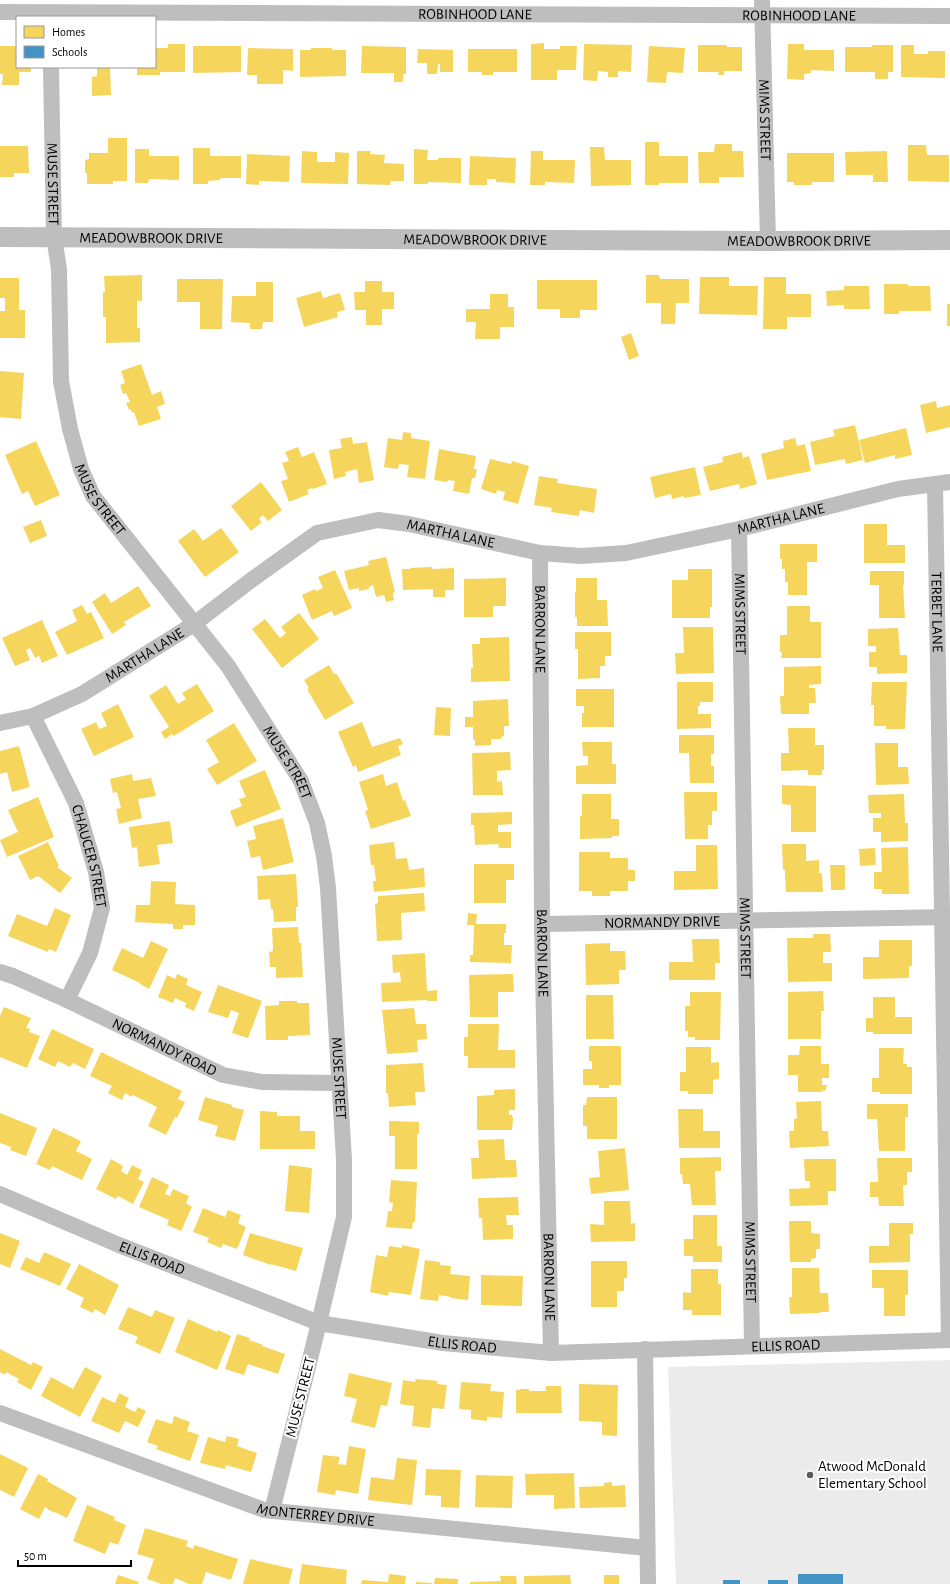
<svg xmlns="http://www.w3.org/2000/svg" width="950" height="1584" font-family="'Alegreya Sans',sans-serif">
<style>
.green{fill:#ebebeb}
.homes{fill:#f6d55c}
.schools{fill:#4393c3}
.lines{fill:none;stroke-linecap:round;stroke-linejoin:round}
.minor{stroke:#bebebe;stroke-width:16}
.major{stroke:#bebebe;stroke-width:20}
.poi-dot{fill:#595959;stroke:#fff;stroke-width:1.5}
.labels{text-anchor:middle;stroke-width:4;stroke-linejoin:round;paint-order:stroke}
.street-label{font-size:15px;fill:#000;stroke:#fff}
.poi-label{font-size:15px;fill:#000;stroke:#fff;text-anchor:start}
</style>
<rect width="100%" height="100%" fill="#fff"/>
<path class="green" d="M950,1360v224h-274l-8,-217z"/>
<path class="homes" d="M544,43v6h16v-3h17l-1,24h-19v10h-26v-36z
M168,44h17v28h-25v3h-23v-8h18v-19h13z
M584,44l48,1 -1,27 -13,-1v6h-10v-5l-10,-1 -1,10 -14,-1z
M788,44h16v6h30v21l-23,-1v3l-7,1v6l-17,-1z
M698,45h29v2h15v24h-18v4h-6l1,-3h-21z
M872,45h21v27h-5v7h-13v-7h-30v-25h27z
M901,45h13v9h14v-3h17v27l-44,-1z
M0,46h17v21h14v5h-12v13h-17l1,-11h-3z
M193,46h48v26l-48,1z
M362,46l44,1v27h-3v8h-9v-9h-33z
M649,46l36,2 -2,25 -16,-1 -1,11 -19,-1z
M248,48l45,1v22l-10,-1v14h-26v-9h-10z
M311,48h21v2h14v26l-46,1v-27h11z
M418,49l35,1v22h-13v-8h-2l-1,10h-10v-11h-10z
M468,49h49v23h-24v3h-11v-3h-14z
M97,67h13l1,28 -19,1v-19l5,-1z
M108,138h19v43h-14v3h-26v-11h-2v-13l4,-1v-6h19z
M645,142h14v14h29v27h-29v2h-14z
M715,144h17v7h11l1,26h-25v6h-20l-1,-31h16z
M908,145h18l1,10h22v27l-41,-1z
M0,146h28l1,27h-15v4h-14z
M590,147h14l1,13h26v25l-40,1z
M193,148h17v8h31v22h-20l-1,2 -12,1v3h-15z
M135,149h14v7h30v24l-30,-1 -1,4h-13z
M414,149l14,1 -1,10h11v-2h23v25l-33,-1v2h-14z
M302,151l15,1v10h18v-10l14,1 -1,31 -47,-1z
M357,151h14l-1,3 15,1 -1,8 20,1v17h-13l-1,4 -33,-1z
M531,151h12v9h32l-1,23 -29,-1v3h-15z
M887,151l1,31h-15v-7h-27l-1,-23z
M787,153h47v29h-22v3h-18v-3h-7z
M247,154l43,2 -1,26 -30,-1v4l-13,-1z
M470,156l46,2 -1,25 -19,-1v-3h-9v6h-18z
M142,275v26h-5v27h3v14l-34,1v-26h-3v-25h2l-1,-16z
M646,275h13l1,4h29v24h-13l-1,21h-14v-21h-15z
M700,277h29v9h29l-1,29 -58,-1z
M764,277h22v17h25v23h-24v12h-24z
M0,278h19v32h6v28h-25v-27h5v-13h-5z
M177,279h46l-1,50h-22v-27h-23z
M537,280h60v30h-17v8h-20v-9h-23z
M365,281h17v11h12v17h-12v16h-16v-15h-11l-1,-18h11z
M256,282h17v40h-10l-1,7h-12v-6l-19,-1 1,-26h24z
M884,284h24v2h22l1,25h-32v3h-15z
M844,286h25l1,23h-26v-4l-17,1 -1,-15 18,-1z
M321,291l2,7 17,-5 5,17 -8,2 1,5 -34,10 -8,-29z
M490,294h18v13h6v20h-14v12h-25l1,-17h-10v-13h24z
M947,304h3v22h-3z
M631,333l8,23 -10,4 -8,-23z
M141,364l11,31 9,-4 4,13 -8,3 4,12 -22,7 -5,-14 -2,1 -1,-4 -2,1 -3,-7 4,-1 -4,-9 -3,1 -3,-9 5,-2 -4,-12z
M0,371l24,2 -3,46 -21,-2z
M936,401l1,7 13,-3v22l-24,6 -6,-28z
M855,425l8,35 -17,4 -1,-5 -30,6 -5,-23 25,-6 -2,-6z
M906,428l6,27 -17,4v-4l-30,8 -6,-23z
M403,432l8,1v5l19,3 -5,38 -18,-2 2,-12 -10,-1 -1,5 -14,-2 4,-29 14,2z
M352,437l1,7 14,-2 7,38 -15,3 -2,-14 -12,3 1,4 -12,3 -5,-29 13,-2 -2,-9z
M795,438l2,8 8,-2 6,27 -44,9 -6,-26 23,-6 -1,-7z
M36,441l24,54 -25,11 -7,-15 -6,3 -17,-39z
M298,447l4,10 12,-5 13,32 -14,5 -1,-1 -5,2 2,4 -20,8 -8,-21 7,-2 -6,-16 7,-2 -4,-9z
M439,449l37,7 -2,13h3l-2,9h-3l-3,16 -16,-3 2,-10 -7,-1 -1,2 -13,-2z
M742,452l1,6 6,-2 8,28 -17,5 -1,-5 -29,7 -7,-24 20,-5 -1,-5z
M490,459l21,5 1,-3 17,5 -11,38 -15,-4 2,-8 -8,-2 -1,4 -15,-5z
M695,467l6,28 -17,3v-2l-12,3 -1,-5 -16,4 -5,-21z
M539,476l19,3 -1,4 40,6 -3,24 -14,-3 -1,6 -28,-4 1,-4 -18,-3z
M261,482l21,28 -14,11 -5,-6 -4,4 3,3 -11,9 -20,-25z
M41,520l6,16 -17,7 -7,-16z
M864,524h23v21h18v18h-41z
M221,528l18,24 -34,25 -27,-36 16,-12 9,12z
M780,544h37v18h-10v33h-19v-13h-3v-13h-3v-10h-2z
M386,557l9,35 -2,1 1,7 -8,2 -2,-7 -8,2 -3,-12 -4,2v2l-10,2v-3l-10,2 -5,-19 25,-6 -1,-4z
M432,567v2l22,-1v22h-9v7h-12v-8l-30,1 -1,-21h8v-1z
M688,569h24v38h-2v11h-38v-38h16z
M335,570l17,38 -18,8 -2,-5 -20,9 -10,-25 13,-6 1,2 7,-3 -5,-11z
M870,571h34v14h-1l2,33h-26v-33h-9z
M506,578v28h-13v11h-29v-38z
M576,578h21v22h10l1,26h-31v-9h-2v-25h1z
M138,586l13,20 -27,16 2,3 -14,9 -20,-32 13,-9 6,10z
M82,605l5,9 4,-2 13,26 -37,17 -12,-23 22,-11 -5,-11z
M787,606h23v16h11v36h-40l1,-6h-2v-17h7z
M299,613l20,26 -37,29 -30,-39 13,-10 15,19 6,-5 -5,-6z
M42,620l16,36 -16,7 -3,-7 -4,2 -5,-10 -4,2 4,10 -15,6 -13,-28z
M683,627h30l1,46 -38,1 -1,-21h9z
M898,628l2,27h7v18l-30,1v-7h-8v-15h7v-6h-8v-17z
M575,632h36v24h-6v10h-5v12l-22,1v-30h-3z
M509,637l1,44 -39,1v-14h2l-1,-24h8v-6z
M329,665l5,9 2,-1 18,30 -29,17 -18,-31 2,-1 -5,-8z
M821,666v18l-12,1v3h6l1,15h-7v11h-28l-1,-18h4v-29z
M677,682h36v20h-13v4h-2v8h13v14l-34,1z
M872,682h35l-2,47h-19v-3h-12v-21h-3z
M197,684l17,27 -40,25 -2,-2 -7,5 -4,-7 8,-5 -20,-31 17,-11 12,19 8,-5 -4,-6z
M576,689h38v38h-32v-14h2v-7h-8z
M508,699l1,27h-5v10l-3,1v2h-10v6l-16,1v-7l-2,1v-13h-8v-10h8v-16z
M118,704l16,33 -40,19 -13,-27 15,-7 3,7 8,-3 -6,-13z
M436,707l15,1 -1,28 -16,-1z
M362,722l10,25 28,-9 3,6 -5,2 3,9 -43,17 -2,-7 -3,2 -15,-35z
M234,723l23,38 -40,24 -10,-16 12,-7 -13,-22z
M788,728h27v17h9v25h-2v5h-14v-5l-27,1v-18h8z
M679,735h35v19h-3v12h3v17h-24l-1,-30h-10z
M582,742h30v22h4v20h-40v-18l12,-1v-9h-5z
M875,743h23v24h10l1,17 -33,1z
M19,746l11,41 -18,5 -5,-20 -7,2v-23z
M510,752l1,18 -14,1v11l5,-1 1,14h-30l-1,-42z
M265,770l16,39 -45,18 -6,-16 12,-5 -3,-7 7,-2 -7,-16z
M132,774l1,7 18,-3 5,18 -18,3 4,19 -23,6 -3,-15 5,-1 -4,-16 -4,1 -3,-14z
M383,774l3,12 11,-4 6,19 2,-1 6,16 -40,13 -6,-18 3,-1 -9,-28z
M782,785l34,1v46h-25v-27l-9,-1z
M684,792h33v19h-5v14h-4v14h-23z
M582,794h29v25h8v17h-7v2l-32,1v-23h2z
M904,794l1,29h3v18l-27,1v-10h-8v-14h8v-5h-12l-1,-18z
M38,797l16,40 -47,20 -7,-17 18,-8 -10,-22z
M512,812v12l-14,1v7h13v16h-12l-1,-4 -23,1 -1,-20h-3v-12z
M283,818l11,44 -31,8 -3,-14 -9,2 -4,-17 9,-2 -3,-13z
M170,821l3,22 -16,2 3,19 -21,3 -2,-20 -5,1 -3,-21z
M48,842l11,24 -2,1 15,11 -12,15 -22,-17 -8,4 -12,-24z
M394,842l2,17 11,-1 2,12 15,-2 1,19 -51,5 -1,-11h3l-2,-16h-3l-2,-20z
M782,844h24v17l13,-1v13h3l1,19h-37l-1,-19v-3h-2z
M696,845h21l1,44 -44,1v-19h22z
M908,847l1,47h-27v-5h-8v-17h8l-1,-24z
M875,848l1,17 -16,1 -1,-17z
M579,852h31v6h18v12h7v11h-7v10h-18v5h-18v-5h-13z
M474,864h40v16h-8v23h-32z
M830,865h15v25h-14z
M296,874l2,33h-2v14l-22,1 -1,-13h-2l-1,-10 -12,1 -1,-24z
M151,881l25,1 -1,22 20,1v20h-12v4h-10v-5l-38,-2 1,-17h14z
M424,893l1,18 -24,2 1,27 -25,1 -2,-37 3,-1v-7z
M55,908l16,7 -15,37 -7,-3 -1,3 -40,-16 9,-22 30,12z
M468,913l9,1 -1,10h30v9h-2v12h8l-1,18 -41,-1v-7h3l1,-30h-7z
M298,927l1,16h2l2,34 -27,1v-11h-6l-1,-15 4,-1 -1,-23z
M813,934h17l1,18h-8v11h9v18l-44,1 -1,-44h26z
M692,939h27l1,24h-5v17h-46v-18h24z
M879,940h33v26h-3v12l-46,1v-22h16z
M151,941l17,8 -19,40 -9,-5v-1l-28,-13 10,-22 21,10z
M610,943v8h15l1,19h-7v14l-33,1 -1,-41z
M425,953l2,38 10,-1v11h-10v-1l-45,2 -1,-19 20,-1 -1,-10 -7,1 -1,-18z
M177,974l11,5 -2,6 16,7 -8,19 -9,-4 1,-4 -11,-5 -2,5 -15,-6 9,-22 8,4z
M513,974l1,18h-16v25h-28l-1,-42z
M218,985l44,16 -14,37 -16,-5 7,-20 -8,-3 -3,8 -20,-6z
M823,991l1,20h-3v28h-33v-47z
M690,992h31l-1,48h-25v-3h-7v-6h-3v-25h5z
M586,995h27l1,44h-28z
M873,997h22v20h17v17h-39v-2h-7v-14h7z
M279,1001h18v2h12l1,32 -22,1v4h-22l-1,-34 14,-1z
M4,1007l27,11 -5,10 4,1 -1,3 11,4 -13,32 -27,-11v-41z
M414,1008l2,16h10l1,15 -10,1 1,12 -31,2 -5,-44z
M468,1024h31l-1,26h17v18h-47v-12h-4v-19h4z
M52,1029l42,20 -9,20 -12,-6 -3,4 -12,-6 -3,6 -17,-8z
M589,1046h32v39h-12v3h-10v-3h-16v-16h9v-8h-3z
M800,1046h21v18h8v14h-7v7h5l-1,5 -4,1v1h-24v-17h-10v-20h11z
M686,1047h25v16l8,-1v17l-6,1v14h-25v-3h-8v-19h6z
M879,1048h25l-1,16h4v3h5v27h-32v-2h-8v-14h7z
M101,1052l81,39 -4,8 7,3 -8,16 -2,-1 -9,18 -18,-9 9,-19 -24,-12 8,-16 -9,18 -7,-4 -3,7 -14,-7 4,-7 -22,-10z
M423,1063l2,29h-10l1,13 -27,2 -1,-14h-2v-28z
M515,1089v21h-6v5h3l1,4 -1,11h-35v-34l17,-1v-5z
M205,1097l27,8v2l12,3 -9,31 -20,-5 3,-10 -20,-6z
M587,1097h30v42h-30v-13h-4v-21h3z
M821,1101l1,30h6l1,15 -39,2 -1,-17h5v-12l3,-1 -1,-16z
M867,1104h41v13h-3v34h-26l-2,-32h-10z
M678,1109h25v22h17v17h-41z
M260,1111l17,1v4h23v15h15v18h-55z
M0,1113l37,15 -11,28 -16,-6 1,-3 -11,-4z
M389,1121l30,1v12h-2v35h-22v-33h-6z
M53,1128l28,13 -5,10 16,8 -10,21 -30,-14 -2,4 -14,-6z
M504,1139l1,21h11l1,17 -45,2 -1,-21h8l-1,-18z
M625,1148l4,42 -38,4 -2,-16 11,-1 -2,-26z
M721,1157v14h-6l1,34h-24l-2,-21h-7l-1,-10h-2v-16z
M877,1158h35v14h-5v13h-4l1,21h-25l-1,-9h-8v-15h8z
M111,1159l12,7 -2,5 6,4 5,-10 10,5 -4,9 6,3 -11,22 -15,-8 -2,3 -20,-10z
M804,1159h32v32h-8v14l-38,1 -1,-17 21,-1v-7h-5z
M289,1165l23,3 -3,45 -24,-2z
M152,1177l17,8 -4,9 5,2 3,-7 16,7 -3,7 6,4 -11,24 -14,-6 2,-5 -30,-13z
M391,1180l26,2 -2,40h-2l-1,7 -26,-2 2,-16h4l1,-8 -4,-1z
M518,1197l1,18h-13l1,10h6v14l-30,1 -1,-22h-3l-1,-20z
M604,1201h26l1,23 4,-1v18l-44,1 -1,-18 14,1z
M203,1208l22,9 3,-7 13,5 -3,8 8,4 -9,22 -14,-5 -2,4 -14,-6 2,-4 -16,-6z
M693,1215h24v31h5v16h-29v-6h-9v-17h9z
M789,1221h22v12l9,1v15h-4v9l-5,1v3h-21z
M889,1223h24v11h-3v28l-41,1v-17h20z
M0,1233l20,8 -10,27 -10,-4z
M250,1233l53,15 -7,23 -25,-7v1l-28,-10z
M402,1245l18,4 -9,46 -22,-3 -1,4 -18,-4 6,-37 11,2 2,-11 13,2z
M44,1252l27,12 -11,22 -40,-17 6,-12 13,6z
M425,1260l15,2v3l11,1 -1,8 20,2 -2,24 -17,-2v-1l-12,-2 -1,6 -18,-2z
M591,1261h36v17h-3v13h-7v16h-26z
M79,1264l40,21 -14,30 -10,-6 -2,4 -13,-6 4,-9 -18,-9z
M792,1268h27l1,25h8l1,19h-9v1l-30,1 -1,-17h3z
M691,1269h27v15h3v31h-29v-5h-9v-18l8,1z
M872,1270h36v25h-3v21h-21v-28h-12z
M481,1275l42,1 -1,30 -41,-1z
M128,1307l24,10 3,-7 20,8 -15,36 -25,-11 3,-6 -20,-8z
M188,1319l29,13 1,-2 13,6 -14,34 -42,-18z
M237,1334l13,4 -1,2 14,5 -1,1 23,8 -7,20 -30,-10 -4,11 -19,-6z
M0,1349l31,16 2,-3 10,5 -12,23 -14,-8 2,-3 -13,-7 -1,3 -5,-3z
M85,1367l17,9 -22,41 -39,-21 10,-19 22,12z
M349,1373l43,10 -5,23 -6,-1 -6,23 -24,-6 6,-23 -13,-3z
M416,1379l22,2 -1,3 10,1 -3,24 -12,-1 -2,20 -18,-2 2,-20 -14,-2 3,-24 12,2z
M461,1382l30,2 -1,7 14,1 -2,26 -15,-1v4l-16,-2v-9l-12,-1z
M579,1384l39,1 -1,51 -15,-1v-13l-23,-1z
M546,1386h15l1,27h-46v-23h4v-1h9v2h17z
M119,1393l10,5 -4,9 10,5 3,-5 8,4 -8,16 -13,-6 -6,12 -28,-12 11,-24 13,6z
M174,1416l16,6 -3,9 12,4 -9,26 -34,-12 2,-3 -11,-4 9,-23 16,5z
M227,1436l12,3 -2,7 20,7 -6,19 -25,-7 -1,4 -25,-6 8,-26 17,5z
M349,1446l17,3 -8,45 -22,-4 -1,5 -18,-3 6,-37 17,2 -2,7 8,1z
M0,1454l28,14 -14,29 -14,-7z
M397,1458l20,2 -5,45 -44,-5 3,-23 23,3z
M426,1469l35,1 -2,38 -18,-1v-11l-16,-1z
M574,1473l1,35 -21,1v-14h-28l-1,-21z
M38,1474l10,5 -1,2 30,17 -10,20 -12,-6v1l-8,-4v-1l-2,-1 -6,12 -19,-10z
M476,1475l37,1 -1,32 -37,-1z
M612,1482v4l13,-1 1,22 -46,1 -1,-21 25,-1v-3z
M87,1505l28,12 -1,3 12,5 -8,20 -8,-3 -5,12 -32,-13z
M145,1528l43,13 -2,5 7,3 1,-4 44,14 -7,21 -25,-8 -4,12h-13l-14,-6 -2,6h-11l-15,-5 7,-20 -17,-5z
M250,1559l43,10 -4,15h-46z
M302,1564l45,6 -1,14h-47z
M389,1574l17,2 -1,8h-44l1,-4 26,2z
M118,1575l21,7 -1,2h-23z
M570,1575l1,9h-47v-8z
M604,1575h15v9h-15z
M500,1576h16l1,8h-47v-2l31,-1z
M435,1578l23,1v5h-24z
M416,1582l16,1v1h-16z"/>
<path class="schools" d="M798,1574h45v10h-45z
M723,1580h17v4h-17z
M768,1580h20v4h-20z"/>
<g class="lines">
<g class="minor">
<path id="s1" d="M762,0l6,241"/>
<path id="s2" d="M0,12l950,4"/>
<path id="s3" d="M51,67l3,170 5,32 2,112 9,48 11,40 12,27 135,170 73,115 16,42 7,33 4,32 16,272v57l-25,106 -47,188"/>
<path id="s4" d="M935,484l14,856"/>
<path id="s5" d="M739,529l13,817"/>
<path id="s6" d="M540,553l2,371 9,429"/>
<path id="s7" d="M33,716l43,87 20,69 6,36 -12,45 -23,47"/>
<path id="s8" d="M0,723l33,-7 49,-22 112,-70 56,-43 67,-48 61,-13 31,4 131,29 41,3 45,-3 113,-24 159,-40 52,-7"/>
<path id="s9" d="M542,924l408,-7"/>
<path id="s10" d="M0,972l13,4 54,24 156,75 39,7 77,1"/>
<path id="s11" d="M0,1194l119,51 200,78 124,20 108,10 399,-13"/>
<path d="M645,1349l3,235"/>
<path id="s12" d="M0,1413l264,97 383,38"/>
</g>
<path class="major" id="s13" d="M0,237l768,4 182,-1"/>
</g>
<circle class="poi-dot" cx="810" cy="1475" r="4"/>
<g class="labels">
<g class="street-label">
<text dy="5" stroke="none"><textPath href="#s2" startOffset="475">ROBINHOOD LANE</textPath></text>
<text dy="5" stroke="none"><textPath href="#s2" startOffset="799">ROBINHOOD LANE</textPath></text>
<text dy="5" stroke="none"><textPath href="#s1" startOffset="120">MIMS STREET</textPath></text>
<text dy="5" stroke="none"><textPath href="#s3" startOffset="117">MUSE STREET</textPath></text>
<text dy="5" stroke="none"><textPath href="#s13" startOffset="151">MEADOWBROOK DRIVE</textPath></text>
<text dy="5" stroke="none"><textPath href="#s13" startOffset="475">MEADOWBROOK DRIVE</textPath></text>
<text dy="5" stroke="none"><textPath href="#s13" startOffset="799">MEADOWBROOK DRIVE</textPath></text>
<text dy="5" stroke="none"><textPath href="#s3" startOffset="441">MUSE STREET</textPath></text>
<text dy="5" stroke="none"><textPath href="#s8" startOffset="845">MARTHA LANE</textPath></text>
<text dy="5" stroke="none"><textPath href="#s8" startOffset="509">MARTHA LANE</textPath></text>
<text dy="5" stroke="none"><textPath href="#s4" startOffset="128">TERBET LANE</textPath></text>
<text dy="5" stroke="none"><textPath href="#s5" startOffset="85">MIMS STREET</textPath></text>
<text dy="5" stroke="none"><textPath href="#s6" startOffset="76">BARRON LANE</textPath></text>
<text dy="5" stroke="none"><textPath href="#s8" startOffset="161">MARTHA LANE</textPath></text>
<text dy="5" stroke="none"><textPath href="#s3" startOffset="765">MUSE STREET</textPath></text>
<text dy="5" stroke="none"><textPath href="#s7" startOffset="152">CHAUCER STREET</textPath></text>
<text dy="5" stroke="none"><textPath href="#s9" startOffset="120">NORMANDY DRIVE</textPath></text>
<text dy="5" stroke="none"><textPath href="#s5" startOffset="409">MIMS STREET</textPath></text>
<text dy="5" stroke="none"><textPath href="#s6" startOffset="400">BARRON LANE</textPath></text>
<text dy="5" stroke="none"><textPath href="#s10" startOffset="181">NORMANDY ROAD</textPath></text>
<text dy="5" stroke="none"><textPath href="#s3" startOffset="1089">MUSE STREET</textPath></text>
<text dy="5" stroke="none"><textPath href="#s11" startOffset="165">ELLIS ROAD</textPath></text>
<text dy="5" stroke="none"><textPath href="#s5" startOffset="733">MIMS STREET</textPath></text>
<text dy="5" stroke="none"><textPath href="#s6" startOffset="724">BARRON LANE</textPath></text>
<text dy="5" stroke="none"><textPath href="#s11" startOffset="489">ELLIS ROAD</textPath></text>
<text dy="5" stroke="none"><textPath href="#s11" startOffset="813">ELLIS ROAD</textPath></text>
<text transform="translate(300 1397) rotate(-76)" y="5">MUSE STREET</text>
<text dy="5" stroke="none"><textPath href="#s12" startOffset="333">MONTERREY DRIVE</textPath></text>
</g>
<g class="poi-label">
<text x="818" y="1471">Atwood McDonald<tspan x="818" dy="17">Elementary School</tspan></text>
</g>
</g>
<rect x="16" y="16" width="140" height="52" fill="#ffffff" stroke="#999999"/>
<rect x="24" y="26" width="20" height="12" fill="#f6d55c" stroke="#999999"/>
<text x="52" y="36" font-size="12" fill="#000000">Homes</text>
<rect x="24" y="46" width="20" height="12" fill="#4393c3" stroke="#999999"/>
<text x="52" y="56" font-size="12" fill="#000000">Schools</text>
<path d="M18 1560v6h113v-6" fill="none" stroke="#000000" stroke-width="2"/>
<text x="24" y="1560" font-size="12" fill="#000000" stroke="#ffffff" stroke-width="3" paint-order="stroke">50 m</text>
</svg>
